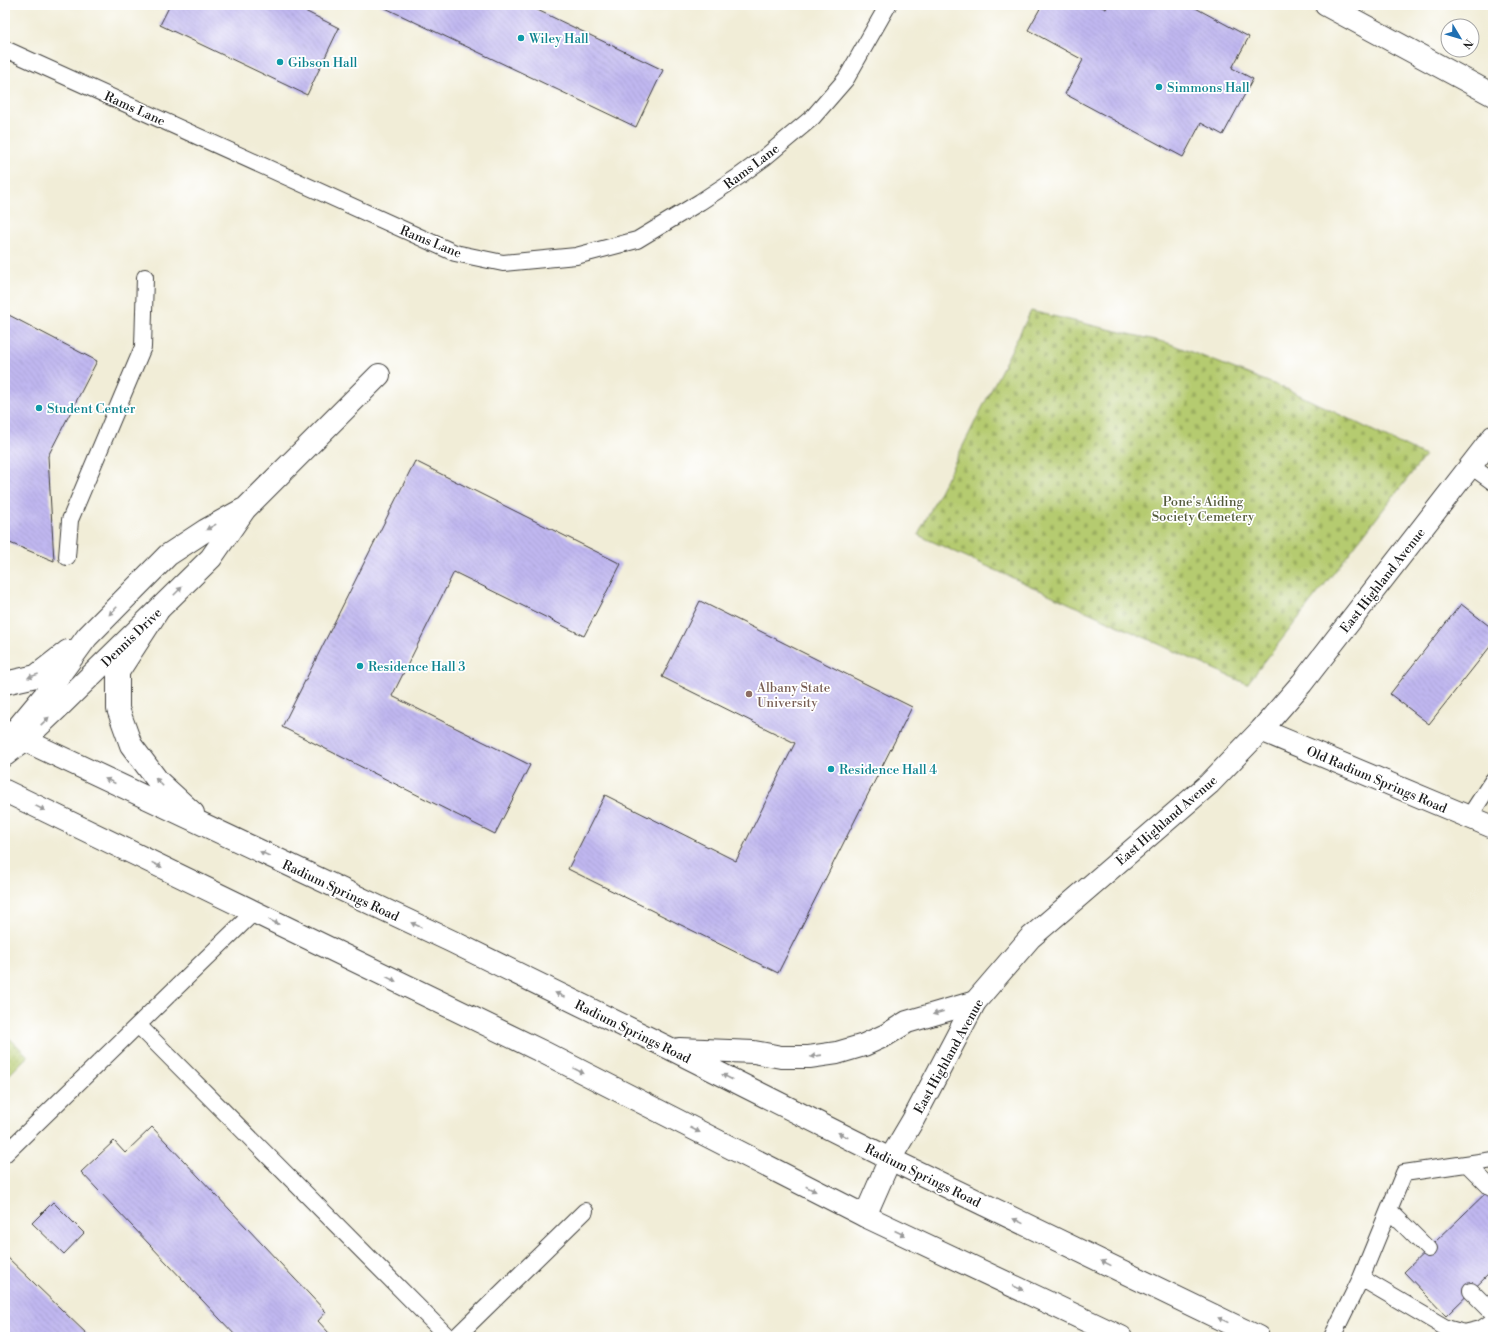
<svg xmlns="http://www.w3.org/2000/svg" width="1498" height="1342" font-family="'Libre Bodoni',serif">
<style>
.cemetery{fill:url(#cemetery-stones);stroke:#687446}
.park{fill:url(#park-dots);stroke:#687446}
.building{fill:url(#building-back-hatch)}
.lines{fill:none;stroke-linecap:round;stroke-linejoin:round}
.service-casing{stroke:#3c3b38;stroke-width:18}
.minor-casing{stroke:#3c3b38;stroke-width:24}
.secondary-casing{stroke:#3c3b38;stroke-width:24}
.service{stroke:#fff;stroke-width:16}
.minor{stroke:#fff;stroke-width:22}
.secondary{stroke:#fff;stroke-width:22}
.oneway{fill:#999}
.culture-dot{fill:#0f9aa8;stroke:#fff;stroke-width:1.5}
.education-dot{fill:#8d6e63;stroke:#fff;stroke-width:1.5}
.labels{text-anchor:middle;stroke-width:3.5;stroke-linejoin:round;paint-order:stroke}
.culture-label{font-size:13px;fill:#0d838f;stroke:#fff;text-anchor:start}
.street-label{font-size:13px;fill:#1c1c1c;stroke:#fff}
.park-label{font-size:13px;fill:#525939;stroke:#fff}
.education-label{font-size:13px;fill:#785e54;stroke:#fff;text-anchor:start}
</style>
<defs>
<pattern id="cemetery-stones" width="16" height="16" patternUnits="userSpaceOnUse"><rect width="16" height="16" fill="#b5cb70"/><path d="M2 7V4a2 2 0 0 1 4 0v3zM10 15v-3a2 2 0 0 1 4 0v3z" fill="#9bae60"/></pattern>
<pattern id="park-dots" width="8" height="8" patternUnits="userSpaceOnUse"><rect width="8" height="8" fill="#b5cb70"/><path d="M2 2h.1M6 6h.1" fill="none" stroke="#9bae60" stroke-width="1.8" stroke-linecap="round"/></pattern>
<pattern id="building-back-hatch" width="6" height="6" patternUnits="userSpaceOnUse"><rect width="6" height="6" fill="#c0b7f0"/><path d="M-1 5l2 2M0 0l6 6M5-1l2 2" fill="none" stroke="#a49dcd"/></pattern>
</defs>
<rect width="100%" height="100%" fill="#fff"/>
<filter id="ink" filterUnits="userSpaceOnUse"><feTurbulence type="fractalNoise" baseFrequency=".025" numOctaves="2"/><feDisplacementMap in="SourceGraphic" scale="8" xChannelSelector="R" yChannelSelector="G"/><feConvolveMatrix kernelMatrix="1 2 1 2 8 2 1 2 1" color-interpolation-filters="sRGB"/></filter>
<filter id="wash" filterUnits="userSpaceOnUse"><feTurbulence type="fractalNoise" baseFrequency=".012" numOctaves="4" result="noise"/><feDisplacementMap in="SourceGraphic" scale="16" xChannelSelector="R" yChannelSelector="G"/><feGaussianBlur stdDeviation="0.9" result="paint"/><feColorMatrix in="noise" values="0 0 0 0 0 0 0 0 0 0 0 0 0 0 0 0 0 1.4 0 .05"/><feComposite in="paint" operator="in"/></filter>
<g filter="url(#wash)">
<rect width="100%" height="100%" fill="#f1edd7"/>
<path class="cemetery" d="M1031,311l137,32 121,47 136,66 -178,228 -329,-149z"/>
<path class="park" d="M5,1034l23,22 -23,23z"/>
<g id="blocks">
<path class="building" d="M170,5h123l46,23 -32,67 -147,-70z
M379,5h148l136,65 -27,57z
M1042,5h56l8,4 2,-4h82l59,32 -17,31 21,11 -30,56 -22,-12 -18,34 -118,-63 18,-34 -55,-30z
M5,313l92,48 -49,95 6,105 -49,-20z
M415,461l206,103 -37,72 -130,-64 -62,124 138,69 -35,69 -213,-107z
M700,601l212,106 -134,266 -210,-104 37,-74 131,66 59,-118 -133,-66z
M1461,604l32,25v14l-64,81 -39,-30z
M152,1127l174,185 -8,9 11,12 -4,4h-88l-156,-165 33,-31 11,12z
M1493,1186v84l-47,46 -42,-44z
M53,1202l31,31 -20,21 -32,-31z
M5,1255l85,82h-85z"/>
</g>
</g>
<g filter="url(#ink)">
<use href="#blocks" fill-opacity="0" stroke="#3c3b38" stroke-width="1"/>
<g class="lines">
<defs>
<path id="service" d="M5,49l450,204 48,10 73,-7 61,-16 63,-38 38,-25 26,-19 49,-41 33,-38 42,-74
M1471,466l22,16
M67,557l3,-37 73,-173 2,-70
M1469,817l24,-37
M138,1025l310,312
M5,1154l249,-242
M1468,1165l23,23
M1389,1210l39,39
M1361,1278l43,-105 89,-13
M1471,1291l22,22
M456,1337l129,-126
M1332,1337l29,-59 85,50 18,5 17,-4 12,-8"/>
<path id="minor" d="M1326,5l167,90
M5,683l31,-7 32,-25
M1261,730l232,97
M9,738l35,-42 43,-59 81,-82 38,-25 36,-20
M5,755l19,-15 37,-35 150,-147 34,-49 134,-134
M865,1216l25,-57 23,-39 62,-118 55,-64 179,-154 52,-54 41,-47 191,-246"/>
<path id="secondary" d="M157,612l-39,60v37l13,36 27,36 35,32
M5,731l446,210 220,108 219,110 368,178
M5,791l540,262 320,163 256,121
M679,1049l75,3 27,5h28l28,-4 27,-8 22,-10 21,-13 68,-20"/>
</defs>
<use href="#service" class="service-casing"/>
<use href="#minor" class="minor-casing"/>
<use href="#secondary" class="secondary-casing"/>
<use href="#service" class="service"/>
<use href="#minor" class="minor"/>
<use href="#secondary" class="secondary"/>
</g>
<defs><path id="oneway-solid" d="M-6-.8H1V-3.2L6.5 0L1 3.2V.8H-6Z"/></defs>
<g class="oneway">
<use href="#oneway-solid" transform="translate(211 527) rotate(151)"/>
<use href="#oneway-solid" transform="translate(178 591) rotate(-45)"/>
<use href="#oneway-solid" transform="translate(113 611) rotate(135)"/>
<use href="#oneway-solid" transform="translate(33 676) rotate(160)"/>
<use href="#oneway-solid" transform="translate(45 721) rotate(-44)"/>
<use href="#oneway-solid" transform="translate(110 781) rotate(-155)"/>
<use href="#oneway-solid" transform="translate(159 782) rotate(-134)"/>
<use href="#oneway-solid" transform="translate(40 808) rotate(26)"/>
<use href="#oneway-solid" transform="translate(265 854) rotate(-155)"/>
<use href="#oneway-solid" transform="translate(157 865) rotate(26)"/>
<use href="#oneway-solid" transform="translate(274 922) rotate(26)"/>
<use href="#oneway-solid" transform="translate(416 925) rotate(-155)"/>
<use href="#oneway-solid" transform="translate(391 979) rotate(26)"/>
<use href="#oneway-solid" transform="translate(560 995) rotate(-154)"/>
<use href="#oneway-solid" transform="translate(938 1013) rotate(164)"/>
<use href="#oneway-solid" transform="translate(816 1056) rotate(172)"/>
<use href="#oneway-solid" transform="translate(579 1071) rotate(27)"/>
<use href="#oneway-solid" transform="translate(727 1077) rotate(-153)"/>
<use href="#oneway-solid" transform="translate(695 1130) rotate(27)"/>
<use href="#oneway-solid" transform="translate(843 1135) rotate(-153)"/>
<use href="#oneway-solid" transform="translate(811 1189) rotate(27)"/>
<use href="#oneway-solid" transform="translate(1018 1221) rotate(-154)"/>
<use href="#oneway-solid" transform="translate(900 1233) rotate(25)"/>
<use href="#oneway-solid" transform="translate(1106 1263) rotate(-154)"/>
<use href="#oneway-solid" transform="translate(1018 1288) rotate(25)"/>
<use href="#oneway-solid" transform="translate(1223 1320) rotate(-154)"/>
</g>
</g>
<g class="culture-dot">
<circle cx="521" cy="38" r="4"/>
<circle cx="280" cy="62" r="4"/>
<circle cx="1159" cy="87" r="4"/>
<circle cx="39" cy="408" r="4"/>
<circle cx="360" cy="666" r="4"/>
<circle cx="831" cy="769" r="4"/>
</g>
<circle class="education-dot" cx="749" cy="694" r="4"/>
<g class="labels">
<g class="culture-label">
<text x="529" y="43">Wiley Hall</text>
<text x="288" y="67">Gibson Hall</text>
<text x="1167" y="92">Simmons Hall</text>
<text x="47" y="413">Student Center</text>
<text x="368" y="671">Residence Hall 3</text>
<text x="839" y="774">Residence Hall 4</text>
</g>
<g class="street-label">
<text transform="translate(135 108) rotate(24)" y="5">Rams Lane</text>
<text transform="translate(751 166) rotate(-37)" y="5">Rams Lane</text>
<text transform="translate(431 241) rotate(22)" y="5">Rams Lane</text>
<text transform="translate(1382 580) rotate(-52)" y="5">East Highland Avenue</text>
<text transform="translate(131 637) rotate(-44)" y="5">Dennis Drive</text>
<text transform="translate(1377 779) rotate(23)" y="5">Old Radium Springs Road</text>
<text transform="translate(1166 820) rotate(-41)" y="5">East Highland Avenue</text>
<text transform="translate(341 890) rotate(25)" y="5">Radium Springs Road</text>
<text transform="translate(633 1031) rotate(26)" y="5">Radium Springs Road</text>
<text transform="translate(948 1056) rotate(-61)" y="5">East Highland Avenue</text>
<text transform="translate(923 1175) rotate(26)" y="5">Radium Springs Road</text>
</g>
<g class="park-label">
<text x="1203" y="506">Pone's Aiding<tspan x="1203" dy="15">Society Cemetery</tspan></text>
</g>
<g class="education-label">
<text x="757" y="692">Albany State<tspan x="757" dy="15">University</tspan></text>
</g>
</g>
<rect width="1498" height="1342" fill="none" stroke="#fff" stroke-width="20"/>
<g transform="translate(1460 38) rotate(128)"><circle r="19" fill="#ffffff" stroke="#a4a4a4"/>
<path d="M0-3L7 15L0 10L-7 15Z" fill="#1f6fb2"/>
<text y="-6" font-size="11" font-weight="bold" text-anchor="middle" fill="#1c1c1c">N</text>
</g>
</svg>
